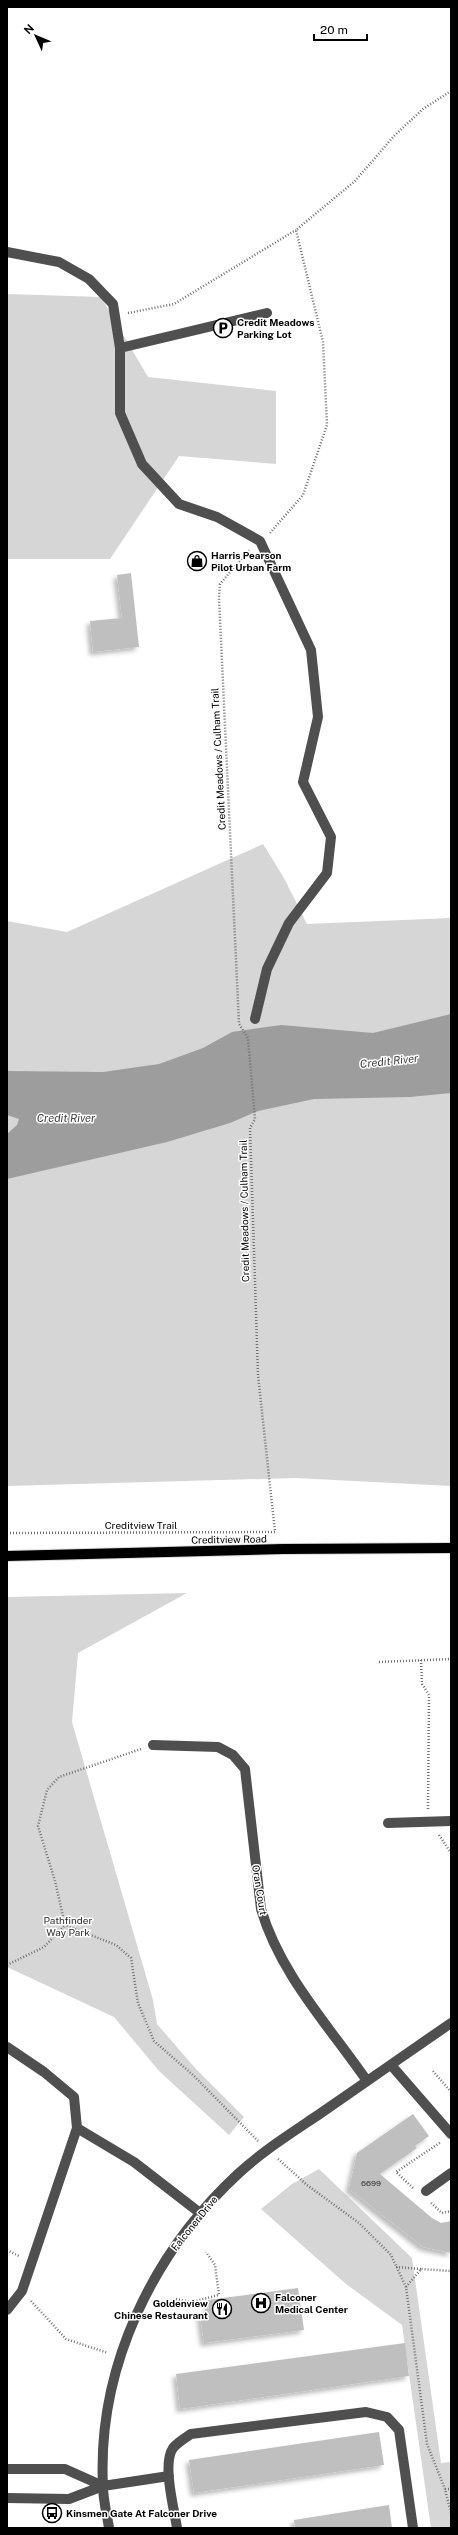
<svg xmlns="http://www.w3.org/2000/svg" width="458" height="2535" font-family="'Public Sans',sans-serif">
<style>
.green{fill:#d6d6d6}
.water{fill:#9d9d9d}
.building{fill:#bfbfbf;filter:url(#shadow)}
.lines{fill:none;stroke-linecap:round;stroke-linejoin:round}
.major-casing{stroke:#dbdbdb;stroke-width:12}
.path{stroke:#717171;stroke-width:2.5;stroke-dasharray:1 2;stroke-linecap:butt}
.minor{stroke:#4f4f4f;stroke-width:10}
.major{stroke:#000;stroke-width:10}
.labels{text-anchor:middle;stroke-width:3;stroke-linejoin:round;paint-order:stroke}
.number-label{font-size:8px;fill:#303030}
.poi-label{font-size:10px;font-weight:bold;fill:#000;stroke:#fff;text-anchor:start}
.street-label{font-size:10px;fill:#000;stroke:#fff}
.park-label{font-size:10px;fill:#2d2d2d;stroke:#fff}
.water-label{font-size:11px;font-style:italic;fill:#3e3e3e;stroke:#fff}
</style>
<defs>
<filter id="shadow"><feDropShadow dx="-3.5" dy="3.5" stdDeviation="2" flood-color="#0004"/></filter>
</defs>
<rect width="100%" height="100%" fill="#fff"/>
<path class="green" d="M7,294l94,3 47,80 128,14v73l-97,-8 -69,103h-103z
M263,844l21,34 23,46 144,-6v568l-155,-8 -289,8v-565l60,11z
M187,1593l-109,60 -6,69 81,278 4,24 39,45 48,48 -15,18 -70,-64 -45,-54 -107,-50v-370z
M319,2169l93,89 29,205 10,-1v66h-20l-29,-203 -56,-41 -85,-75 31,-25z"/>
<path class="water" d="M451,1014v79l-41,4 -96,2 -56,12 -28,12 -63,19 -160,37v-45l10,-9 2,-6 -12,-4v-44l96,1 56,-8 44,-16 29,-16 49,-7 92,8z"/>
<path class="building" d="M131,573l8,74 -46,5 -3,-31 32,-3 -5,-43z
M413,2114l16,22 -14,10 2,2 -37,26 52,44 9,5 10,-2v32l-28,-6 -74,-58 8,-36z
M298,2288l6,42 -100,13 -4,-28h6l-1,-6h4l-1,-9z
M405,2343l4,33 -229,33 -4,-35z
M379,2432l5,33 -190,28 -5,-33z
M389,2505l3,23h-97l-1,-8z"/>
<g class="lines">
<defs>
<path id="major" d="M7,1556l276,-7 168,-1"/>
</defs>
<use href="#major" class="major-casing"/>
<path class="path" d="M128,313l46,-9 122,-74
M270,533l33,-38 24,-70 -4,-83 -27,-112 59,-49 39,-45 29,-27 28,-18
M7,1533l268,-1 -17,-157 -8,-247 5,-9 -7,-81 -9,-14 -20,-426 1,-14 29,-34
M421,1660l1,24 7,11 -1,114
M379,1662l72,-3
M141,1749l-82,28 -12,13 -9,36 17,55 10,44 51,20 15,13 7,45 16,38 39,34 65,66
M439,1835l12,18
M7,1965l37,-18 21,-22
M433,2071l18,21
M278,2159l29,26 52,38 32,32 15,32 21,157 18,45 6,24
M413,2188l-17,-16 45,-30
M431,2203l11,10 9,-2
M7,2250l12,6
M396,2267l25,2
M406,2287l15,-18 30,2
M176,2299l15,3 28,-7 -4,-30 -9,-13
M31,2301l35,38 42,14
M445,2489h6"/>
<path class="minor" d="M7,252l52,10 30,17 24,25 7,44v65l22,51 37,40 38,13 43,24 51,109 7,67 -15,65 28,55 -4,36 -38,50 -22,46 -12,50
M120,348l147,-35
M153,1745l65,2 15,8 12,14 16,140c19,65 68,117 106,172
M388,1823l63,-2
M7,2047l37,25 30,25 3,31 -55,163 -15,19
M391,2065l60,69
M77,2128l57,34 66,51
M426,2191l25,-18
M7,2469h58l38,17
M7,2498l62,1 34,-13 66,-10
M109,2528c-2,-14 -6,-28 -6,-42 -6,-119 50,-234 136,-313 25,-23 54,-41 82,-60 43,-30 87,-60 130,-90
M177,2528c-3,-20 -15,-64 -4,-80 5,-6 12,-10 18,-14l175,-22 21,5 12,13 14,98"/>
<use href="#major" class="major"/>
</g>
<defs>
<symbol id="parking-ring" viewBox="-11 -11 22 22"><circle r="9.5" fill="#fff" stroke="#000" stroke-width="1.5"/><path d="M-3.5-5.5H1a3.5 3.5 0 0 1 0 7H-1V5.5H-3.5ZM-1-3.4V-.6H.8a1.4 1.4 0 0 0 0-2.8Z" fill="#000"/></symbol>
<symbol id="shop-ring" viewBox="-11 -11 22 22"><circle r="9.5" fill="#fff" stroke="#000" stroke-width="1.5"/><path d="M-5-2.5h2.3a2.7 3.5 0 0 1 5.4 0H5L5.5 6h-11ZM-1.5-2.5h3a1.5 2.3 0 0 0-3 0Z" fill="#000"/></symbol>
<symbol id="hospital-ring" viewBox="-11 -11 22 22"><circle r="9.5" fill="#fff" stroke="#000" stroke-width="1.5"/><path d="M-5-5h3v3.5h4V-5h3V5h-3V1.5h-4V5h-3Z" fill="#000"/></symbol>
<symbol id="restaurant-ring" viewBox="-11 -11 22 22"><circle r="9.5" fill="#fff" stroke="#000" stroke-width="1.5"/><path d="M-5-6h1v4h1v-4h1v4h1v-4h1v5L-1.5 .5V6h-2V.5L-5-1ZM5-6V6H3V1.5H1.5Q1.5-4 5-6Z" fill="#000"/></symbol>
<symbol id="bus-ring" viewBox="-11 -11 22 22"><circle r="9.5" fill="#fff" stroke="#000" stroke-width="1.5"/><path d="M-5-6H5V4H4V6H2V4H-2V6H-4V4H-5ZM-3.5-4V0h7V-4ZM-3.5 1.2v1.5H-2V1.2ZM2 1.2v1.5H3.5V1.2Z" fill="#000"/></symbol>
</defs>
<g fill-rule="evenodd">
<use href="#parking-ring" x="212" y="317" width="22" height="22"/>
<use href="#shop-ring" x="186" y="550" width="22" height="22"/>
<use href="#hospital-ring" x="250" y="2292" width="22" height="22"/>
<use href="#restaurant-ring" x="211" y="2298" width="22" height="22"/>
<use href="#bus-ring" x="41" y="2502" width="22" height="22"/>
</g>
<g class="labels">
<g class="number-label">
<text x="371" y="2186">6699</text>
</g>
<g class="poi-label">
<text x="237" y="326">Credit Meadows<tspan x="237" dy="12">Parking Lot</tspan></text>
<text x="211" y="559">Harris Pearson<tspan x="211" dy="12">Pilot Urban Farm</tspan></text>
<text x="275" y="2301">Falconer<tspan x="275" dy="12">Medical Center</tspan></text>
<text x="208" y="2307" text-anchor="end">Goldenview<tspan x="208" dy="12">Chinese Restaurant</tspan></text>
<text x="66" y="2517">Kinsmen Gate At Falconer Drive</text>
</g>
<g class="street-label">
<text transform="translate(218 759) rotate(-93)" y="4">Credit Meadows / Culham Trail</text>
<text transform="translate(244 1211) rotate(-91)" y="4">Credit Meadows / Culham Trail</text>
<text x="141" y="1529">Creditview Trail</text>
<text transform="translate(229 1539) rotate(-1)" y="4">Creditview Road</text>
<text transform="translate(260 1890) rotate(81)" y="4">Oran Court</text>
<text transform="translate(194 2223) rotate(-51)" y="4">Falconer Drive</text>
</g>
<g class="park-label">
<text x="68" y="1924">Pathfinder<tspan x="68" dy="12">Way Park</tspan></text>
</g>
<g class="water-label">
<text transform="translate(389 1061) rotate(-6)" y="4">Credit River</text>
<text x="66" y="1122">Credit River</text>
</g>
</g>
<rect width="458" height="2535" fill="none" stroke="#000000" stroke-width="16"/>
<g transform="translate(36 36) rotate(314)" stroke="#ffffff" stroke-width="3" paint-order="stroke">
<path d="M0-3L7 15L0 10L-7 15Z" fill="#000000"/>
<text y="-6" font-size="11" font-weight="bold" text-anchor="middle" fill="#000000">N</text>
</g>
<path d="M314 34v6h53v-6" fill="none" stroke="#000000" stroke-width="2"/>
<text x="320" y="34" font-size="12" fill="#000000" stroke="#ffffff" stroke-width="3" paint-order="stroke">20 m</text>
</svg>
